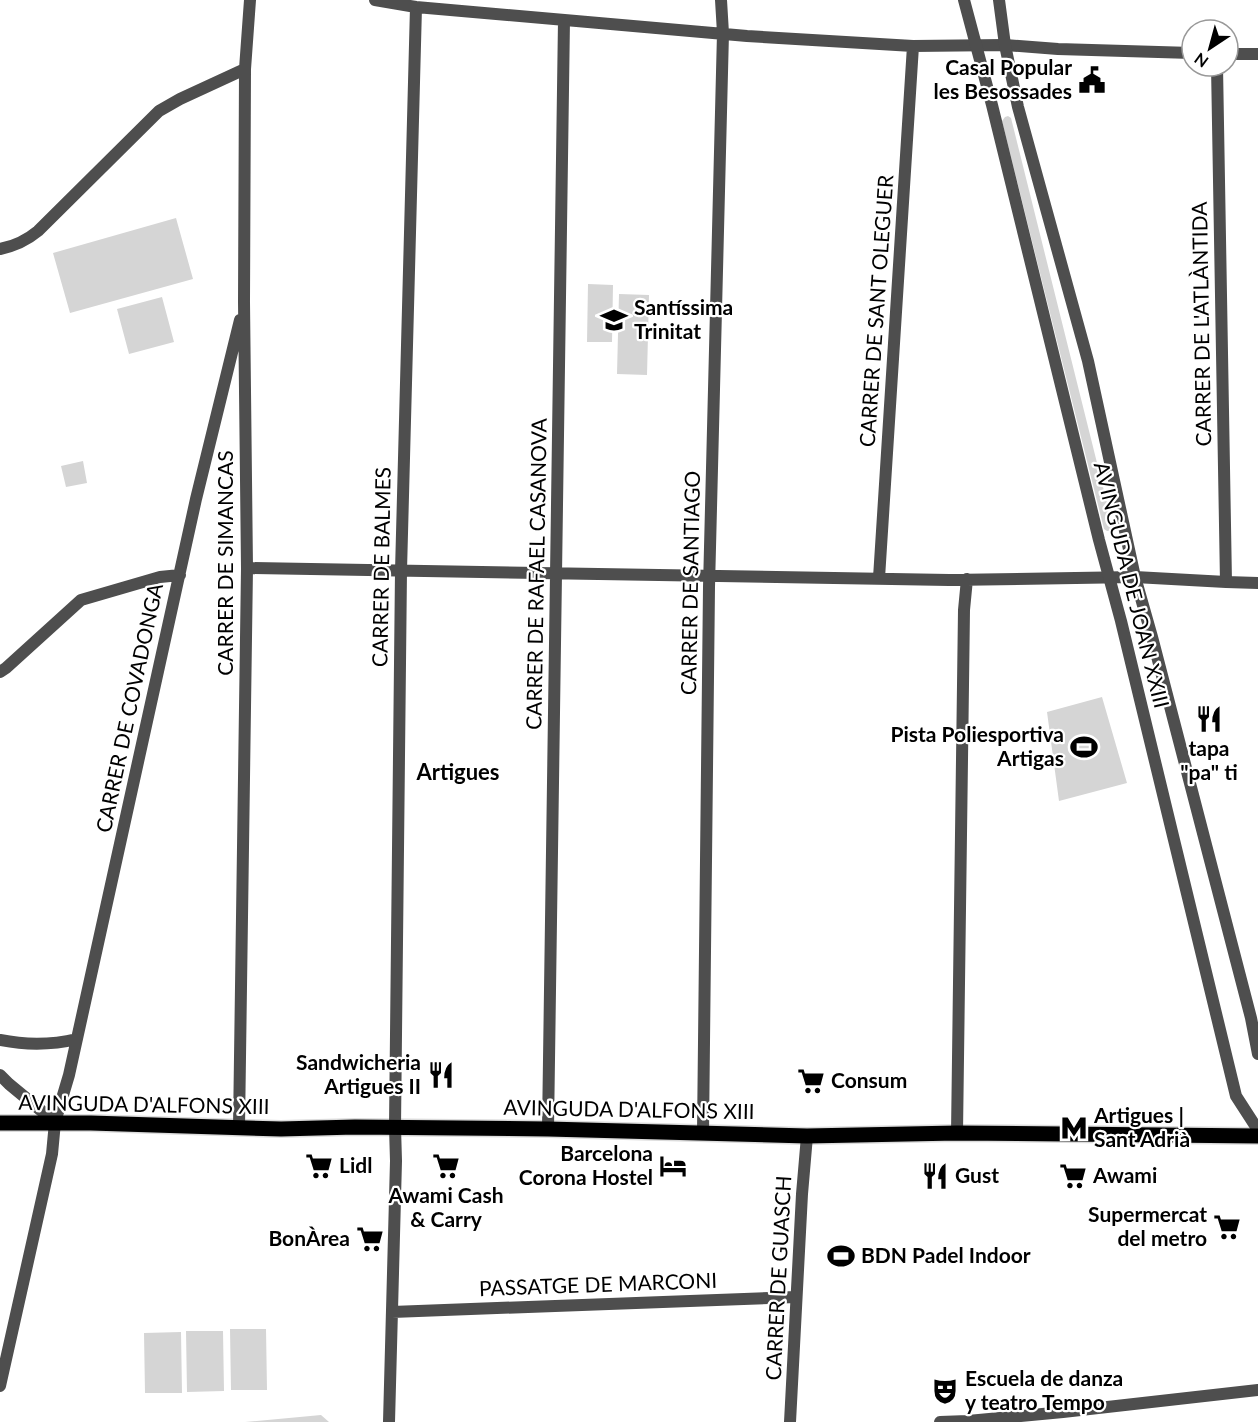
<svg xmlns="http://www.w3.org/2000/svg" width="1258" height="1422" font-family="Lato,sans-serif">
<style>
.green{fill:#d5d5d5}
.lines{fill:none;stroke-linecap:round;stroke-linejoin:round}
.primary-casing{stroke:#dbdbdb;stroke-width:18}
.minor{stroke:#4e4e4e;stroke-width:12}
.tertiary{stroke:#4e4e4e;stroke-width:12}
.primary{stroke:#000;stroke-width:15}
.labels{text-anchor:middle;stroke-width:4.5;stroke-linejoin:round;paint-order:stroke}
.poi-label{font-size:21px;font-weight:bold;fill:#000;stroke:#fff;text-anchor:start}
.street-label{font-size:21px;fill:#000;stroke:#fff}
.neighbourhood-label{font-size:22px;font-weight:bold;fill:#000;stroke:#fff}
</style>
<rect width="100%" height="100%" fill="#fff"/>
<path class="green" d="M1008,116l3,2 102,409 -2,4h-4l-3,-2 -102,-408 3,-4z
M176,218l17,61 -123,34 -17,-60z
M588,284l25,1 -1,57h-25z
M619,294l30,1 -2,80 -30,-1z
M162,297l12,45 -45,12 -12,-45z
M83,461l4,22 -21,4 -5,-21z
M1102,697l25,86 -68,18 -12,-89z
M230,1329h36l1,61h-36z
M186,1331h37l1,60 -37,1z
M181,1332l1,61h-37l-1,-60z
M321,1415l8,7h-84z"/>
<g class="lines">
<defs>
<path id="primary" d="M0,1123h91l190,6 74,-2 193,2 259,7 150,-3 301,3"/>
</defs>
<use href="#primary" class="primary-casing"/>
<path class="minor" d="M375,0l41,7 331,29 166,10 92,-1 53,4 134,4
M1228,54h30
M1217,66l9,516
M0,249c15,-3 26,-8 38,-18l121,-120 21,-12 65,-30
M247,568l702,12 186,-3 91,5 32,1
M879,578l34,-532
M0,672l6,-4 75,-68 79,-23 20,-2
M0,1040c25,5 52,5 77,-1
M0,1075l9,9 46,38
M239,1127l8,-559 -3,-266 1,-233 5,-69
M548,1129l16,-1109
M703,1133l6,-546 14,-554 -2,-33
M957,1133l7,-523 3,-31
M392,1312l404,-15
M0,1386l52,-232 3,-32 14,-47 127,-576 44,-179
M389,1422l7,-261 -1,-34 6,-556 15,-564
M790,1422l12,-228 5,-58
M940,1422l28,-1 95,-9 195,-22"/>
<path class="tertiary" d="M964,0l28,105 107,435 22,81 115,475 22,34
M999,0l6,45 13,62 70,254 47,216 17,60 99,381 7,36"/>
<use href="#primary" class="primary"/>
</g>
<defs>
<symbol id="civic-bare" viewBox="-9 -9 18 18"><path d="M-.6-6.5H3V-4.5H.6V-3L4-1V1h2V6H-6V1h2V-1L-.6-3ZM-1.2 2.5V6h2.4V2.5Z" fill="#000" stroke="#fff" stroke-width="2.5" paint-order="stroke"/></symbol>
<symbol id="school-bare" viewBox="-9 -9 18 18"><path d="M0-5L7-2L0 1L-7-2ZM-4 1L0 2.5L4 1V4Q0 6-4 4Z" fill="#000" stroke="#fff" stroke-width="2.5" paint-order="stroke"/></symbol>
<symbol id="restaurant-bare" viewBox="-9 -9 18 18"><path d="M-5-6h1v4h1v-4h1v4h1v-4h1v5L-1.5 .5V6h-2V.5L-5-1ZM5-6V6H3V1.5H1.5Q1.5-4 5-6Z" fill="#000" stroke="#fff" stroke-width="2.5" paint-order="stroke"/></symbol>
<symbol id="stadium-bare" viewBox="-9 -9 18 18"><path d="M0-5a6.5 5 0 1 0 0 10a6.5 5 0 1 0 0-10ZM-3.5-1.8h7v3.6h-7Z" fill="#000" stroke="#fff" stroke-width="2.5" paint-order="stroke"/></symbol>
<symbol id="supermarket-bare" viewBox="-9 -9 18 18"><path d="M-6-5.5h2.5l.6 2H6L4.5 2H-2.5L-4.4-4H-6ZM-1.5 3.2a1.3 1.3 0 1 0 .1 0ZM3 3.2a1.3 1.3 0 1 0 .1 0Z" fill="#000" stroke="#fff" stroke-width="2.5" paint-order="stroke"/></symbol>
<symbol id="metro-bare" viewBox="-9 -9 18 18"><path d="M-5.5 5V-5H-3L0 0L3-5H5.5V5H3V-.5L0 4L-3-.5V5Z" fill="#000" stroke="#fff" stroke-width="2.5" paint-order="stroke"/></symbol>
<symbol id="hotel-bare" viewBox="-9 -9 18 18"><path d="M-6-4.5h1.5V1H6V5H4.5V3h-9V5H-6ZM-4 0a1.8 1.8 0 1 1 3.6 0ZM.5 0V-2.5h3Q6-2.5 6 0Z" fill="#000" stroke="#fff" stroke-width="2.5" paint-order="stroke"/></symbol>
<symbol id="theatre-bare" viewBox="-9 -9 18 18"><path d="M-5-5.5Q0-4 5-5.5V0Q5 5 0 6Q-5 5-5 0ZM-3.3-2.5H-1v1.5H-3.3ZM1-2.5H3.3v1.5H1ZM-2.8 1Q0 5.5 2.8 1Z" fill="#000" stroke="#fff" stroke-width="2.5" paint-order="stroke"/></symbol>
</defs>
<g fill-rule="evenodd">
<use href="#civic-bare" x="1073" y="61" width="38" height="38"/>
<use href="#school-bare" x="595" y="301" width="38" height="38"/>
<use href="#restaurant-bare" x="1190" y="700" width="38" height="38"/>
<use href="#stadium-bare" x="1065" y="728" width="38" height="38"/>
<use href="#restaurant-bare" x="422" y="1056" width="38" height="38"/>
<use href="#supermarket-bare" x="792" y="1062" width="38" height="38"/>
<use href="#metro-bare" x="1055" y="1109" width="38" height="38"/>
<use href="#supermarket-bare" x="300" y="1147" width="38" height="38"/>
<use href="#supermarket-bare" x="427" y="1147" width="38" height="38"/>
<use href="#hotel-bare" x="654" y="1147" width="38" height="38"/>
<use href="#restaurant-bare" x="916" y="1157" width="38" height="38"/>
<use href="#supermarket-bare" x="1054" y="1157" width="38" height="38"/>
<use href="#supermarket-bare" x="1208" y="1208" width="38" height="38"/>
<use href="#supermarket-bare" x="351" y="1220" width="38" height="38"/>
<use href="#stadium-bare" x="822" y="1237" width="38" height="38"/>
<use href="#theatre-bare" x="926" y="1372" width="38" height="38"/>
</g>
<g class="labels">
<g class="poi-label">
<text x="1072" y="75" text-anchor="end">Casal Popular<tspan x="1072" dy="24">les Besossades</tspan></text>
<text x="634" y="315">Santíssima<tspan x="634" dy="24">Trinitat</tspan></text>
<text x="1064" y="742" text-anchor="end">Pista Poliesportiva<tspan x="1064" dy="24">Artigas</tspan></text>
<text x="1209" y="756" text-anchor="middle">tapa<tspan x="1209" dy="24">"pa" ti</tspan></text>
<text x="421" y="1070" text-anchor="end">Sandwicheria<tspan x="421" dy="24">Artigues II</tspan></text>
<text x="831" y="1088">Consum</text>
<text x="1094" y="1123">Artigues |<tspan x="1094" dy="24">Sant Adrià</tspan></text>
<text x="653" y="1161" text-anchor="end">Barcelona<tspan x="653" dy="24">Corona Hostel</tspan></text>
<text x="339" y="1173">Lidl</text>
<text x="955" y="1183">Gust</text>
<text x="1093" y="1183">Awami</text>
<text x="446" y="1203" text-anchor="middle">Awami Cash<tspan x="446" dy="24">&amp; Carry</tspan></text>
<text x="1207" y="1222" text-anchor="end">Supermercat<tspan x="1207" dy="24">del metro</tspan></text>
<text x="350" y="1246" text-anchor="end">BonÀrea</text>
<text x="861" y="1263">BDN Padel Indoor</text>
<text x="965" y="1386">Escuela de danza<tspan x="965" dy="24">y teatro Tempo</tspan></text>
</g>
<g class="street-label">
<text transform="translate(877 311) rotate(-86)" y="7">CARRER DE SANT OLEGUER</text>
<text transform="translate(1202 324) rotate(-91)" y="7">CARRER DE L'ATLÀNTIDA</text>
<text transform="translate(226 563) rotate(-90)" y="7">CARRER DE SIMANCAS</text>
<text transform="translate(382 567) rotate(-89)" y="7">CARRER DE BALMES</text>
<text transform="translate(537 574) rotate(-89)" y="7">CARRER DE RAFAEL CASANOVA</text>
<text transform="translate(691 583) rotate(-89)" y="7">CARRER DE SANTIAGO</text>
<text transform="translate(1131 585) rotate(76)" y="7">AVINGUDA DE JOAN XXIII</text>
<text transform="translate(130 708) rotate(-78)" y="7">CARRER DE COVADONGA</text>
<text transform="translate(144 1105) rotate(1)" y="7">AVINGUDA D'ALFONS XIII</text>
<text transform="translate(629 1110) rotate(1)" y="7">AVINGUDA D'ALFONS XIII</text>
<text transform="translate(779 1278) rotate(-87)" y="7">CARRER DE GUASCH</text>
<text transform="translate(598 1285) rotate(-2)" y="7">PASSATGE DE MARCONI</text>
</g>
<g class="neighbourhood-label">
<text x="458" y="780">Artigues</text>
</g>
</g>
<g transform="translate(1210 48) rotate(216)"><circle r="28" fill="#ffffff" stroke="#999999" stroke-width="1.5"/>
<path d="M0-4.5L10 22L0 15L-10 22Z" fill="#000000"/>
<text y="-9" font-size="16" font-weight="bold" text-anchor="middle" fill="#000000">N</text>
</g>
</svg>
